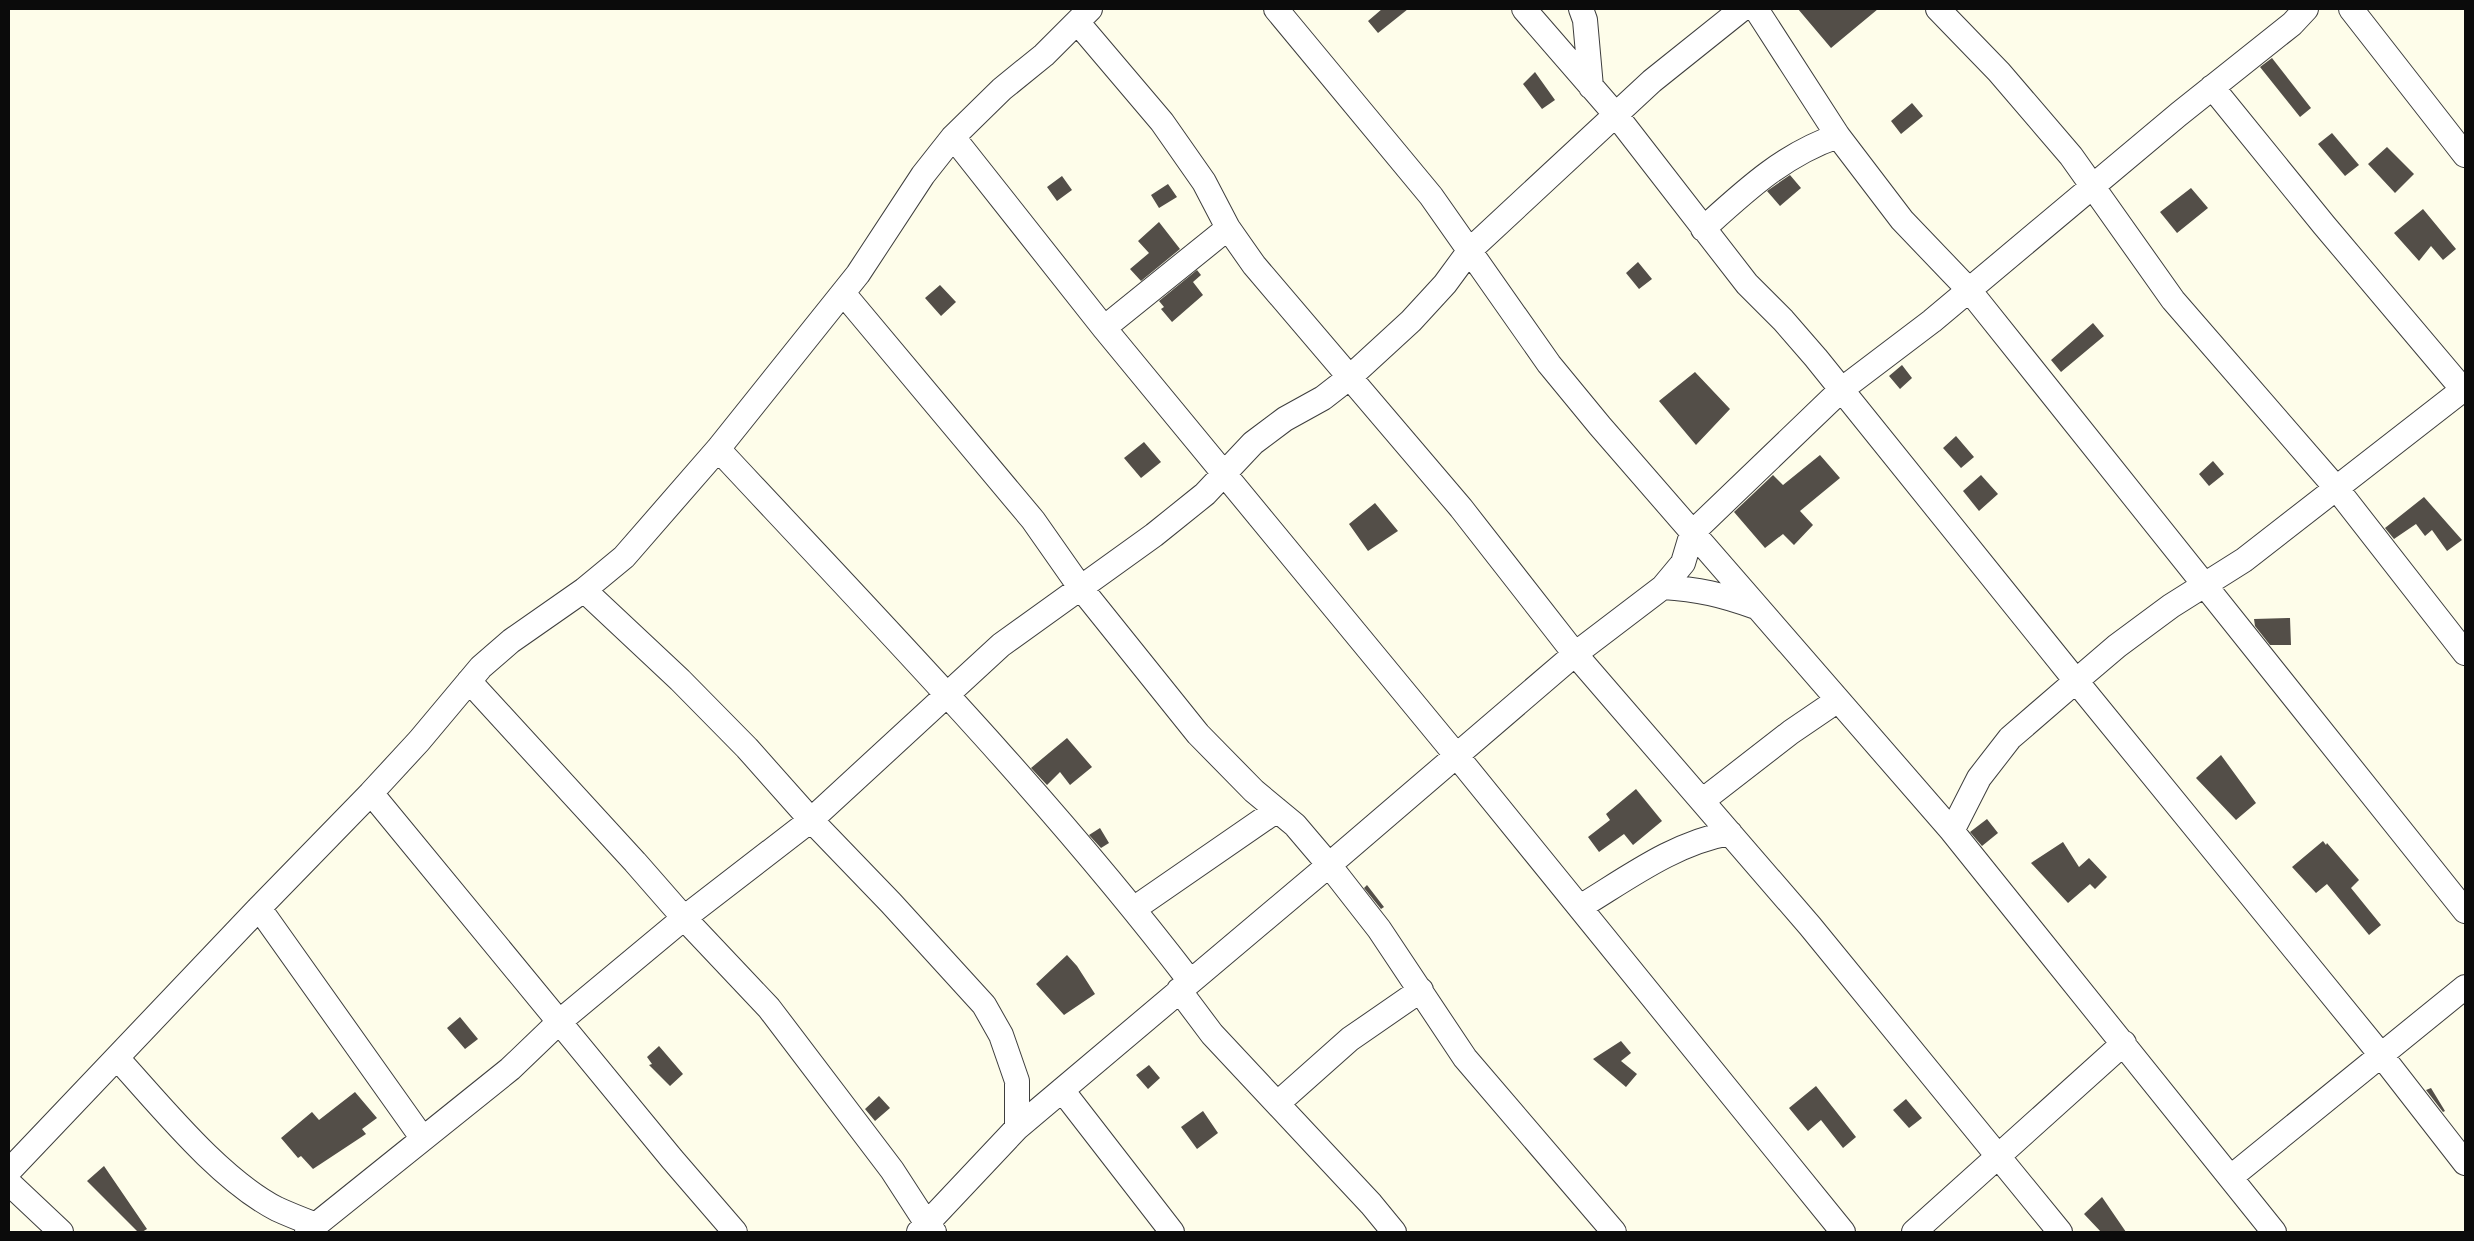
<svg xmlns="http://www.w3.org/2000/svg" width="2474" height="1241" font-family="'Zilla Slab',serif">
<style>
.building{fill:#534e48}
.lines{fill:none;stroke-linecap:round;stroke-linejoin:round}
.minor-casing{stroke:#3e3e3e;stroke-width:26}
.minor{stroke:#fff;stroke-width:24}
</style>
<rect width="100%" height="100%" fill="#fefdea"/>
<path class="building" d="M1382,9h26l-30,24 -10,-12z
M1798,9h80l-47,39z
M2272,58l39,50 -11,9 -40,-50z
M1535,72l20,28 -13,9 -19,-25z
M1912,103l11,13 -22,18 -10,-13z
M2332,133l27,32 -14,11 -27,-32z
M2387,147l27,27 -19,19 -27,-29z
M1790,175l11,13 -21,18 -13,-15z
M1062,176l10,14 -15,11 -10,-14z
M1168,184l9,13 -18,11 -8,-13z
M2191,188l17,20 -31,25 -17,-21z
M2423,209l33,40 -13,11 -12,-14 -12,15 -25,-28z
M1159,222l21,27 -39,32 -11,-12 19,-16 -11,-12z
M1638,262l14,17 -13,10 -13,-16z
M1197,270l4,5 -8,7 10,13 -31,27 -11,-13 3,-2 -5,-6z
M940,285l16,17 -15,14 -16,-18z
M2093,323l11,13 -43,36 -10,-12z
M1902,365l10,13 -12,11 -11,-13z
M1695,372l35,37 -34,36 -37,-44z
M1956,436l18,21 -13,11 -18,-20z
M1144,442l17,20 -20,16 -17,-20z
M1820,455l20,23 -40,33 13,14 -19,20 -11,-11 -18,14 -31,-36 39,-37 10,10z
M2213,461l11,13 -15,12 -10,-12z
M1981,475l17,19 -19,17 -16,-20z
M2424,497l38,43 -15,11 -15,-21 -7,6 -9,-12 -22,15 -9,-11z
M1375,503l23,28 -30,20 -19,-27z
M2290,618l1,27h-21l-15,-19 -1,-7z
M1067,738l25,29 -22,18 -10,-13 -13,13 -16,-17z
M2221,755l35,48 -20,17 -40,-42z
M1636,789l26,32 -29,24 -9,-11 -25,18 -11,-15 22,-17 -4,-6z
M1987,819l11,14 -16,13 -12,-14z
M1100,828l9,15 -8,5 -12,-13z
M2323,841l3,4 1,-2 32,37 -8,8 30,37 -12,10 -42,-51 -11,9 -24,-26z
M2063,842l16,25 10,-9 18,19 -12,12 -5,-5 -22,19 -37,-40z
M1367,885l17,22 -3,2 -17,-21z
M1067,955l10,11 18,28 -31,21 -28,-31z
M460,1017l18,22 -13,10 -18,-21z
M1621,1041l10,12 -10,8 16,13 -11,13 -33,-28z
M659,1046l24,28 -13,12 -21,-21 3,-1 -5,-7z
M1149,1065l11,13 -12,11 -12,-14z
M1816,1086l40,51 -13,11 -22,-28 -13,11 -19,-23z
M2431,1088l14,23 -2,1 -17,-22z
M355,1092l22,26 -15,11 4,5 -53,35 -12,-13 -3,2 -17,-20 31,-26 7,8z
M879,1096l11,12 -15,13 -10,-12z
M1906,1099l16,19 -13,10 -16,-18z
M1203,1111l15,22 -21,16 -16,-22z
M104,1166l43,63 -5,3h-4l-51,-51z
M2102,1197l24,35h-25l-17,-18z"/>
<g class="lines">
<defs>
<path id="minor" d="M1276,9l155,187 118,168 51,62 352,405 322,401
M1524,9l92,106 131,169 36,36 33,38 260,323 305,374 84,108
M1581,9l4,11 6,67
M1756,9l82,127 64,84 67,70 496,621
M1938,9l61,63 72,84 102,144 164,189 128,164
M2351,9l114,146
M1078,23l84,99 42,60 24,46 26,37 207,243 114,146 235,272 250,306
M2212,87l112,138 141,167
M953,137l151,191 352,427 387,477
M1703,229c42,-38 81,-75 135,-93
M843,293l190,227 47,67 118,147 56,57 41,34 34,40 50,64 86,129 149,174
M1104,328l124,-100
M718,449c161,173 328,344 472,532
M1663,587c35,2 60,8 93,20
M584,590l96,90 67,68 64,72 80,83 93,102 17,30 16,46v47
M469,681l166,181 49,56 85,90 123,162 35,54 7,8
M371,793l301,366 63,73
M1702,801l89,-69 47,-32
M1952,831l27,-53 31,-40 66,-57 41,-35 54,-40 73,-46 221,-172
M1580,907c48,-29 94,-64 150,-74
M259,908l164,231
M1135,908l142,-98
M1179,990l33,44 159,170 23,28
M117,1058c44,48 102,121 160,151 13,6 26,11 39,16
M1062,1090l110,142
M1278,1103l72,-64 71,-49
M9,1171l250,-263 112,-115 48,-52 62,-74 30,-26 73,-51 40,-33 94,-108 140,-175 65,-99 30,-38 49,-48 42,-34 46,-46
M2231,1177l234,-190
M9,1183l52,49
M307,1232l203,-163 49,-47 125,-104 127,-98 190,-175 153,-110 51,-41 48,-51 32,-24 38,-21 27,-21 61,-56 34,-37 25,-34 182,-169 90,-72
M919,1232l98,-104 312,-263 246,-211 88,-67 20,-24 9,-30 149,-143 91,-69 247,-207 113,-90 14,-15
M1914,1232l210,-189"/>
</defs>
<use href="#minor" class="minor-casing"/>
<use href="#minor" class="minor"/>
</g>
<rect width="2474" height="1241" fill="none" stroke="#0b0b0b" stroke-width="20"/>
</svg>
